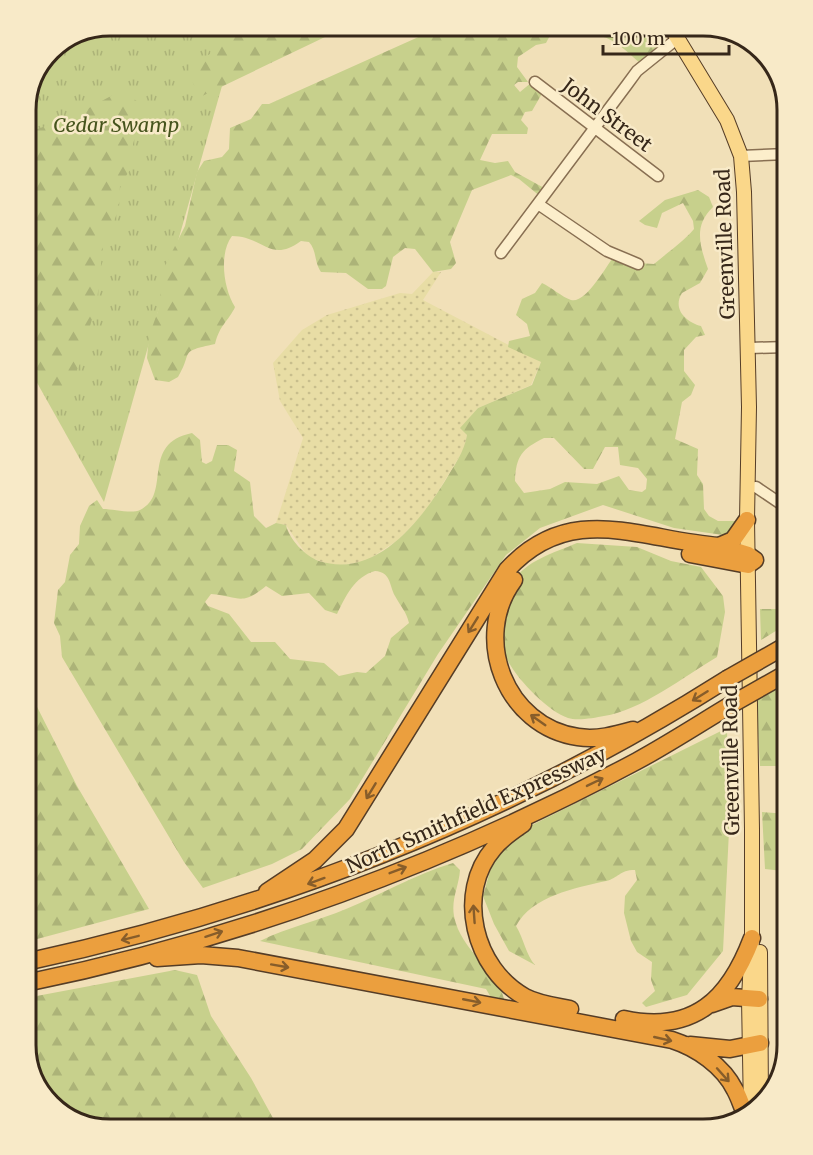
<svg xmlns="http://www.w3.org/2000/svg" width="813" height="1155" font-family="Merriweather,serif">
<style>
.farmland{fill:url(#farmland-dots)}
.grass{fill:url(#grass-tufts)}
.forest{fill:url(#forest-firs);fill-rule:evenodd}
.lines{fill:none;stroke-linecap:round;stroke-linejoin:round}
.minor-casing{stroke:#886f52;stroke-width:13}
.major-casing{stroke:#553d27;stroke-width:16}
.highway-casing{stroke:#553d27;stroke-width:19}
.minor{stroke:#fceecb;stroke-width:10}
.major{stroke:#fad78a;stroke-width:14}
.highway{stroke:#eb9f3e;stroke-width:16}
.highway-bridge-casing{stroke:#553d27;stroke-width:19;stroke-linecap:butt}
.highway-bridge{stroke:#eb9f3e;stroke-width:16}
.oneway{stroke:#875d2a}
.labels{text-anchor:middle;stroke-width:5;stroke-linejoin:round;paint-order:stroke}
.street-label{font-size:20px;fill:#362719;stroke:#f8eac8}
.park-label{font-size:20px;font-style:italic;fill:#46541d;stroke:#f8eac8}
.rim{fill:none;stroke:#362719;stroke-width:3}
</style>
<defs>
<pattern id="farmland-dots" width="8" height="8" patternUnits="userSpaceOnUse" patternTransform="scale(1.5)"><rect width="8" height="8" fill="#e8dda5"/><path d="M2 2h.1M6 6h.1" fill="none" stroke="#c8be8d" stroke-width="1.8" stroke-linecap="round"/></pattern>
<pattern id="grass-tufts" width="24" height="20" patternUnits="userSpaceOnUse" patternTransform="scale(1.5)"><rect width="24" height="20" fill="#c7d08c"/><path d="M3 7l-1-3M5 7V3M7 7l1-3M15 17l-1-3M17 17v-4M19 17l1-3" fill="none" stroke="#acb378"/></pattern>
<pattern id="forest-firs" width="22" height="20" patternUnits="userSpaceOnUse" patternTransform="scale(1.5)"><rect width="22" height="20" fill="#c7d08c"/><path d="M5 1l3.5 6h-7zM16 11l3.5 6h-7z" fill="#acb378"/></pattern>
</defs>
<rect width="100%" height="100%" fill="#f1e0b8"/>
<path class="farmland" d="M433,272h8l-18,28 118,62 -10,23 -53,23 -17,20 6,7 -3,14 -38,62 -28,29 -32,21 -31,5 -27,-9 -22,-32 -10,-2 27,-85 -23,-37 -7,-38 29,-33 25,-15 73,-22 12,1z"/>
<path class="grass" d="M110,26h129l-135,476 -78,-139v-259l28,-57z"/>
<path class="forest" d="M223,26h125l-150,72c-1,-11 -10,-21 -9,-32l21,-12 5,-25z
M443,26h112l-9,17 -10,2 -18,12 -1,10 11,15h-10l-4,3 6,7 12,-10 12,8 -12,21 -7,1 -4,8 7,8 -1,6h-35l-12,26 15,3 13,-2 7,11 31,17 -5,8 -22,-18 -8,-4 -39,15 -22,52 6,21 -5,6 -18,3 -18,-23 -10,-1 -12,9 -7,29 -4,3h-14l-22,-16 -25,-1c-7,-10 -4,-21 -12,-30l-8,-1c-31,23 -38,-5 -69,-5 -13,17 -9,52 3,71 -7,15 -15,17 -20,37 -38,8 -21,7 -37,33l-9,5 -14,-2 -8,-22 2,-22 9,-25 7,-45 20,-40 12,-54 7,-11 18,-4 7,-8 1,-21 21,-9 11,-15h7z
M589,26h56l5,5 -1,7 11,12 -18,15c-10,-9 -33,-32 -47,-29z
M122,90l16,12 2,17 -7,25 -2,24 -11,18 -1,23 -16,37 -6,55 -18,65 -17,32c-20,-13 -6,-25 -36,-31v-234l48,-17z
M698,190l11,7 4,10c-20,19 -13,39 -5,62l-8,14 -18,10c-10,16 4,29 19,33l4,9 -9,2 -12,13v21l11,14 -4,10 -9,7 -7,37 23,10 -1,26 6,9 1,25 5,7 9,5h27l1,3 -23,11 -49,-7 -71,-23 -63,23 -34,27 -68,99 -88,145 -48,50 -30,15 -69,24 -19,-26 -122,-205 -2,-21 -6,-13 4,-33 7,-8 5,-27 9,-11 1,-18 9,-20 8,-6 6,9c10,0 29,5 37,1 33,-16 -1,-66 52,-77l8,7 2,22 4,2 6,-3 5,-16h11l9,5 -3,21 16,11 4,34 12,12 10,-5 10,2c3,14 19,31 33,36 56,18 100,-38 126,-80 9,-16 19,-28 22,-46l-7,-7 18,-20 54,-23 9,-23 -33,-15 1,-6 21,-5 -3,-12 -11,-9 6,-16 13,-6 7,-10c9,4 20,14 29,17 15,4 35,-34 44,-45l23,8 16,1c14,-12 28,-21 40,-35l-1,-8 -10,-18 -21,10 -5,15 -12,-3 -6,-4 26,-21zM544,438h10l30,31h9l12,-22h13l2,18 18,3 9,11 -1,10 -4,3 -13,-2 -10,-14 -22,8 -32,-2 -15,7 -26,4 -9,-12c1,-25 7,-32 29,-43zM375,571c16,1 14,14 20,25 6,11 11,15 14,27l-18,15 -6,18 -19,17 -9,-1 -18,4 -15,-13 -34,-4 -15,-17h-24l-22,-28 -21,-8 -3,-4 6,-8c28,2 30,13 55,-8l16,10 27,-3 16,17 12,4c9,-18 17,-37 38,-43z
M577,543l60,4 34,14 30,6 22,29 2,16 -8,45c-32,19 -77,54 -113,59 -10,2 -27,5 -36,2 -20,-6 -57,-44 -63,-64 -5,-16 -1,-56 7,-71 14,-23 42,-30 65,-40z
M787,599v25l-26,16 -1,-31h18z
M787,681v98l-8,-13h-19l-4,-67z
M26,685l51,101 72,123 -123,33z
M727,728l2,103 -6,120 -36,44 -41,12 -4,-4 13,-12 -4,-11 1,-18 -15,-10 -6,-11 -7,-28 1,-17 12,-16 -2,-10c-16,0 -16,8 -29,11 -31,7 -74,15 -90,45 8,13 10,29 19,39l-26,-14 -15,-27 -11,-28 9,-32 20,-29z
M762,812l25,2v41l-4,6v10l-18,-2z
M453,863l7,7c-1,16 -9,29 -6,46 7,36 43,52 50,83l-11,2 -7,-12 -226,-48c28,-14 58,-20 86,-32 36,-15 70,-35 107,-46z
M175,970l22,5 14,41 40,62 28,51h-174l-37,-11 -31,-31 -11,-42v-47z"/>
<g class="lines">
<defs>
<path id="minor" d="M535,82l123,94
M741,156l46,-2
M538,204l69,47 31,13
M501,253l125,-167 11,-15 41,-33
M749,348l38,-1
M756,487l31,21"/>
<path id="major" d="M670,26l57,94 14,36 3,36 5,215 -2,113 5,309v109l-3,61 2,113
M760,952l1,150"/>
<path id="highway" d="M690,554l58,11 7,-5 -7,-5 -29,-9
M514,580c-43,58 -8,147 64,157 19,3 37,-2 55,-7
M523,824c-10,7 -21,14 -29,24 -39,45 -20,121 31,149 13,7 30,9 45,12
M267,892l48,-32 31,-31 161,-259c64,-70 133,-30 212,-24l14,-6 14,-20
M157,958l44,-3 37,3 434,82c25,8 51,26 63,50 5,9 7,18 12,27
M26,962c251,-54 483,-145 701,-283
M26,983c211,-43 421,-120 611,-222 33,-18 65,-39 97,-58
M712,1004l20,-7 27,2
M624,1019c70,15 105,-20 128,-81
M690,1045l40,4 30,-6"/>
</defs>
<use href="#minor" class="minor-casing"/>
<use href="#major" class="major-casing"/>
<use href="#highway" class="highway-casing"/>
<use href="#minor" class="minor"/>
<use href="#major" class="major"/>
<use href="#highway" class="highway"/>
<defs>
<path id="highway-bridge" d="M727,679l58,-33
M734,703l53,-30"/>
</defs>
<use href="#highway-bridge" class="highway-bridge-casing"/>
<use href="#highway-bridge" class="highway-bridge"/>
</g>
<defs><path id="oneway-shaft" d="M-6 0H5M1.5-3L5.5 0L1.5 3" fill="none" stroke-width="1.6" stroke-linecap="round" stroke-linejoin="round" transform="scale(1.5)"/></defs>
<g class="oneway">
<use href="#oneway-shaft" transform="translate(473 625) rotate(122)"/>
<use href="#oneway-shaft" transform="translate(700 696) rotate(148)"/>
<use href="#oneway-shaft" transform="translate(538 720) rotate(-145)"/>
<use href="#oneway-shaft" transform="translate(595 782) rotate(-26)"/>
<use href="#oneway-shaft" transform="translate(371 791) rotate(121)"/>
<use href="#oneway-shaft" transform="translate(398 870) rotate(-21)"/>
<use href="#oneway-shaft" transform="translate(316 881) rotate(160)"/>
<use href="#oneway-shaft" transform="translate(474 914) rotate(-94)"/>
<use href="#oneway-shaft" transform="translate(214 934) rotate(-18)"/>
<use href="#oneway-shaft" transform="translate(130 938) rotate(166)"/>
<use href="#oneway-shaft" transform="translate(280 966) rotate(10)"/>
<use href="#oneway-shaft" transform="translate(472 1001) rotate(11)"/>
<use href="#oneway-shaft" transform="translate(663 1039) rotate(13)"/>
<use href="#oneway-shaft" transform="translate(723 1075) rotate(48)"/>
</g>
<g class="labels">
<g class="street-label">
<text transform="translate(607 115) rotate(37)" y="7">John Street</text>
<text transform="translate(725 244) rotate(-92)" y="7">Greenville Road</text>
<text transform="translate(731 760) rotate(-91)" y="7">Greenville Road</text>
<text transform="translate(476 810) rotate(-24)" y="7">North Smithfield Expressway</text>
</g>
<g class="park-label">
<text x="116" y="132">Cedar Swamp</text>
</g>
</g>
<path d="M0 0H813V1155H0ZM110 36H703A74 74 0 0 1 777 110V1045A74 74 0 0 1 703 1119H110A74 74 0 0 1 36 1045V110A74 74 0 0 1 110 36Z" fill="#f8eac8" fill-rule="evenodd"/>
<path class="rim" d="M110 36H703A74 74 0 0 1 777 110V1045A74 74 0 0 1 703 1119H110A74 74 0 0 1 36 1045V110A74 74 0 0 1 110 36Z"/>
<path d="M603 45v9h126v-9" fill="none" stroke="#362719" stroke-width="3"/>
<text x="612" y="45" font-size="18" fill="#362719" stroke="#f8eac8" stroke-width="4.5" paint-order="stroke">100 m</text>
</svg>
